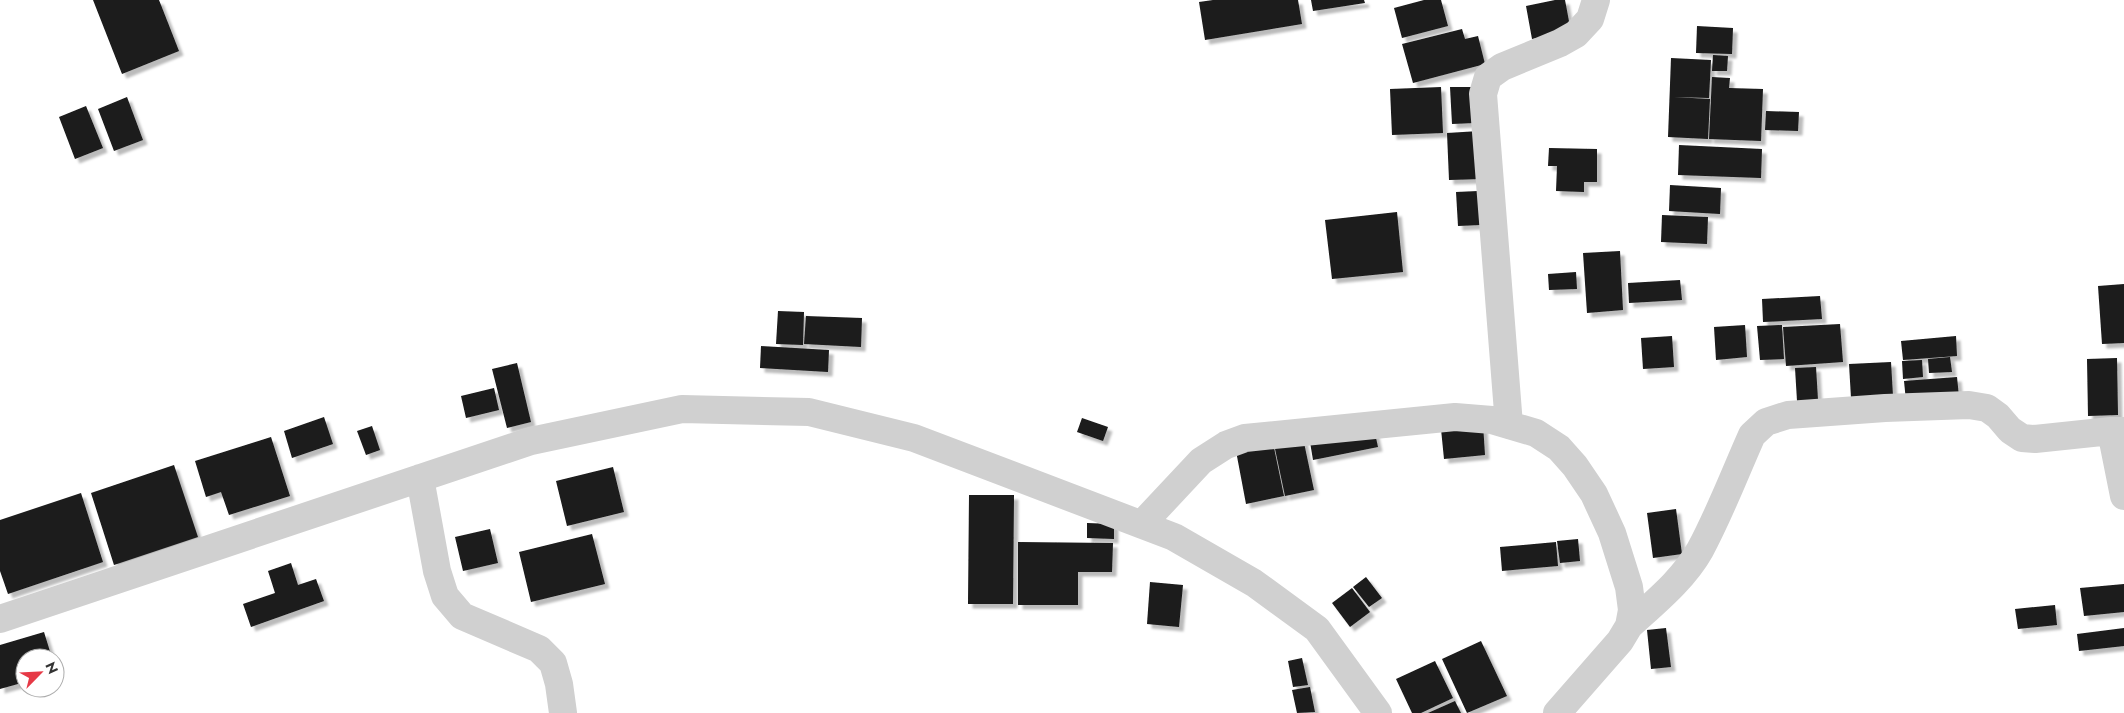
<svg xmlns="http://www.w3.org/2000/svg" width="2124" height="713" font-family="Jost,sans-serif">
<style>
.building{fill:#1a1a1a;filter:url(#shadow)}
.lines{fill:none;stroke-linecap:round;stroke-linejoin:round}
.minor{stroke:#d0d0d0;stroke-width:28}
</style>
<defs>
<filter id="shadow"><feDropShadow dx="4.5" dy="4.5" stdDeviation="1" flood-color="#0004"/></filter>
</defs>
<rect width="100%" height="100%" fill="#fff"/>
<path class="building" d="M93,0h66l20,51 -57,23z
M1213,0h85l4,24 -97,16 -6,-38z
M1311,0h53l1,3 -52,8z
M1424,0h17l7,26 -46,12 -8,-30z
M1555,0h10l6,32 -39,7 -6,-33z
M1697,26l36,2 -1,26 -36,-1z
M1462,29l3,10 13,-3 7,28 -72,19 -11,-39z
M1713,55l15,1 -1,15h-15z
M1671,58l40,2 -2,38 -36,-1 37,2 -2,40 -40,-2z
M1712,77l18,1 -1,10 34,1 -2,52 -52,-2z
M1441,87l2,46 -51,2 -2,-46z
M1450,87h22l2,36 -22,1z
M127,97l16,43 -29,11 -16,-42z
M86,106l17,42 -28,11 -16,-42z
M1766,111l33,1 -1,19 -33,-1z
M1479,131l3,48 -33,1 -2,-47z
M1679,145l83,4 -1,29 -83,-3z
M1549,148l48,1v33h-13v10l-28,-1 1,-25h-9z
M1670,185l51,3 -1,26 -51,-3z
M1478,191l2,34 -22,1 -2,-34z
M1397,212l6,60 -71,7 -7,-59z
M1662,215l46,2 -1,27 -46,-2z
M1620,251l3,59 -36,3 -4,-60z
M1576,272l1,17 -28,1 -1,-16z
M1680,280l2,20 -53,3 -1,-20z
M2124,284v59l-22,1 -4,-58z
M1820,296l2,23 -59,3 -1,-23z
M778,311l26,1 -1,33 -27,-1z
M806,316l56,2 -1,29 -57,-3z
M1840,324l3,38 -57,4 -3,-39z
M1745,325l2,32 -31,3 -2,-33z
M1782,325l2,34 -24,1 -3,-34z
M1672,336l2,31 -31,2 -2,-31z
M1956,336l1,20 -54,4 -2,-19z
M761,346l68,4 -1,22 -68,-4z
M1950,357l2,15 -23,1 -1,-14z
M2117,358l1,57 -30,1 -1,-57z
M1922,360l1,17 -20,2 -1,-18z
M1891,362l2,34 -42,2 -2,-34z
M517,363l14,59 -24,6 -15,-59z
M1816,367l2,33 -21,1 -2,-33z
M1957,377l2,20 -53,4 -2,-20z
M494,388l5,22 -33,8 -5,-22z
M324,417l9,27 -41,14 -8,-27z
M1082,418l26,9 -5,14 -26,-9z
M1483,424l2,31 -41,4 -3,-30z
M372,426l8,24 -14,5 -9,-24z
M1374,429l4,18 -65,13 -3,-18z
M271,437l19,59 -61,19 -8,-23 -15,5 -11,-36z
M1303,438l11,52 -29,6 -11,-52z
M1273,443l11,53 -38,8 -10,-53z
M174,465l24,72 -84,28 -23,-72z
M613,467l11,45 -57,14 -11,-45z
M81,493l22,69 -95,32 -8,-23v-51z
M969,495h45l-1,109h-45z
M1676,509l6,45 -29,4 -6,-45z
M1087,523l27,1v15l-27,-1z
M490,529l8,34 -35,8 -8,-34z
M592,534l13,50 -74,18 -12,-50z
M1578,539l2,22 -20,2 -3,-22z
M1018,542l95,1 -1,29h-34v33h-60z
M1556,542l2,24 -56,5 -2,-24z
M291,563l7,22 18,-6 8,22 -73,26 -8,-23 32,-11 -7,-22z
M1366,577l16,21 -13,9 -16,-20z
M1150,582l33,3 -4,42 -32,-3z
M2124,584v28l-40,4 -4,-28z
M1352,588l18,24 -20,15 -18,-24z
M2055,605l2,20 -39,4 -3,-20z
M1666,628l5,39 -20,2 -4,-39z
M2124,628v18l-45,5 -2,-17z
M44,632l8,26h-27v24l-25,7v-44z
M1481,641l26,55 -40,17 -25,-54z
M1302,658l6,27 -15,2 -5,-26z
M1435,661l18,37 -32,15h-9l-16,-34z
M1310,687l5,25 -18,1 -5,-23z
M1455,701l6,12h-33z"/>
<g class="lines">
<path class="minor" d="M1509,425l-26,-331 5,-17 14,-10 58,-24 16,-9 14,-15 6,-19
M2124,431h-13l13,65
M420,478l17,93 8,25 17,20 77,33 14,14 6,21 4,29
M1142,524l59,-63 25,-16 19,-7 210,-21 37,3 44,13 23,15 16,18 19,28 18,39 17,54 3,23 -3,16 -9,15 -63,72
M0,619l531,-178 151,-32 127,3 105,26 260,99 80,46 63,46 61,84
M1629,626c25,-23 54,-46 71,-76 20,-37 35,-77 52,-115l14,-13 22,-7 97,-7 84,-3 18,3 11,8 12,14 12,8 13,1 76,-8"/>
</g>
<g transform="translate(40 673) rotate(66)"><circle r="24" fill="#ffffff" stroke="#adadad"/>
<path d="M0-4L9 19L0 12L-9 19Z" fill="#e63946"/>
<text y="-8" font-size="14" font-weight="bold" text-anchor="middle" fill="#333333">N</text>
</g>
</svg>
